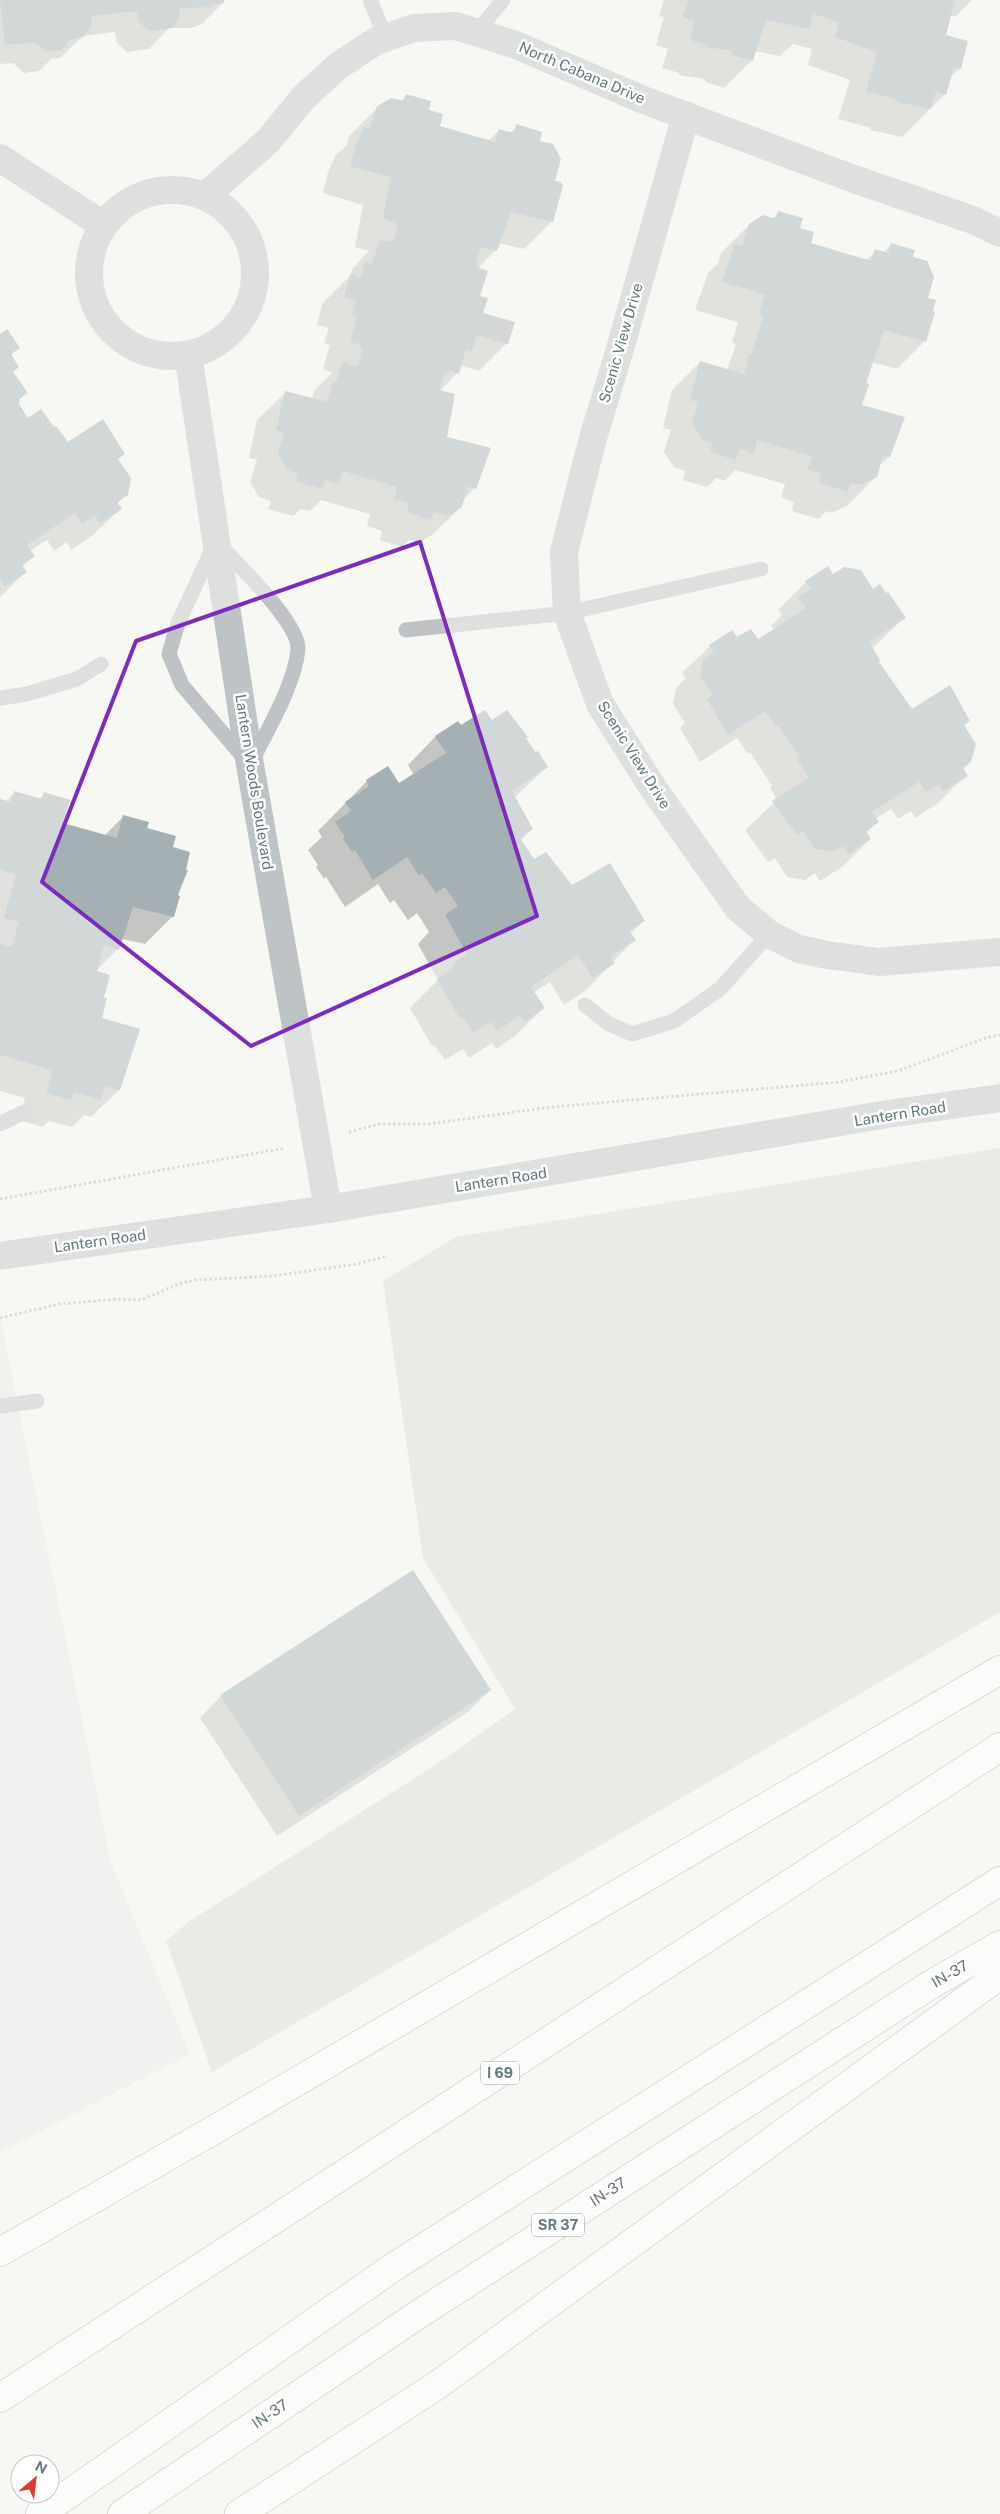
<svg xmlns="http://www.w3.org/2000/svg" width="1000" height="2514" font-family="'Public Sans',sans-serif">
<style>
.built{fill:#e8e9e8}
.green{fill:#d8dcd4}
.shadow{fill:#0003}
.building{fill:#a5b0b4}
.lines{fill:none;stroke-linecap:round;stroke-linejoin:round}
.motorway-casing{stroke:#b2b7b9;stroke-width:30}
.path{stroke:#b7bbbd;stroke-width:3;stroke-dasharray:2.5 2.5;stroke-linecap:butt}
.service{stroke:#bec4c6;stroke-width:15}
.minor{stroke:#bec4c6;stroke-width:28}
.tertiary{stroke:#bec4c6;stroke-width:28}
.motorway{stroke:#fff;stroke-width:28}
.marked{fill:none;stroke:#7b2cbf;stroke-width:4;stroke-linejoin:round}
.labels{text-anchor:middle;stroke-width:5;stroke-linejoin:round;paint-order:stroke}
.shield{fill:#fff;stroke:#92a0a5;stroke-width:1}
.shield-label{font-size:14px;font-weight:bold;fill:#63777e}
.street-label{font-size:15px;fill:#63777e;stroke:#fff}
</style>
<rect width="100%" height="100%" fill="#f7f7f4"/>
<path class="built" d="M0,1315l111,548 79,191 -190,98z"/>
<path class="green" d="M1000,1148v464l-788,460 -46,-131 21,-18 250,-159 78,-55 -92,-151 -40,-277 73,-44z"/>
<path class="shadow" d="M0,0h223v3l-21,21 -11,4h-22l-20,21 -22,3 -10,-9 -2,-11 -32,4 -23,22 -9,1 -12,12 -15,2 -11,-10 -13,1z
M664,0h308l-17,17 -5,-2 -6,21 16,32 -10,10 -5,16 -43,43 -32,-7 1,-2 -33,-9 12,-39 -42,-15 4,-16 -19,-5 -13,12 -25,-5 -3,9 -28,28 -19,-6v-3l-26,-4v-2l-17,-5 6,-19 -12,-4 8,-28 -5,-1z
M407,95l20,16 12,16 49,14 11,-11 11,3 7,-7 21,16 15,40 -1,39 -28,28 -25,-6 -3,7 -19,19 5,45 25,29 -28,28 -19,-6 -3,8 -17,18 6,46 29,51 -13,13 -1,6 -29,28 -13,8 -10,-3 -7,7 -22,-7 2,-9 -15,-5 3,-12 -49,-14 -11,11 -9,-2 -8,7 -25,-7 3,-8 -12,-4 -9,-15 7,-22 -8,-2 8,-38 28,-27 27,6 2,-8 18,-18 -9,-4 7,-24 -6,-2 5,-15 -12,-3 5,-21 28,-28 2,-7 17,-18 -14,-4 8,-42 -40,-12 5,-21 7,-16 12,-11 2,-9 29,-29 22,-5z
M779,212l20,17 10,15 56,17 11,-10 7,2 9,-9 19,14 15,41 -1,42 -28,28 -25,-7 -11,44 28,51 -11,10 -2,9 -28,29 -16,8 -6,-2 -7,8 -27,-8 2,-9 -13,-5 4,-13 -50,-14 -10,11 -9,-3 -9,9 -24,-7 2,-9 -11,-4 -10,-15 7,-22 -8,-2 9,-38 28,-28 27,8 9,-26 -4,-2 6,-20 -43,-12 13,-37 10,-10 3,-10 28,-28 23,-6z
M0,335l18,13 -8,8 2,17 14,20 -8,8 -1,4 11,15 26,9 14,15 49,16 10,34 -10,10 3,5 -28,27 -21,14 -4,-8 -13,9 -7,-11 -17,11 3,5 -11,11 3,5 -25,25z
M832,576l41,14 31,28 -32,31 5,13 35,48 56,11 -5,5 7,36 -8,8 4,5 -28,28 -23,15 -4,-7 -13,8 -7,-10 -16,10 2,3 -11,11 4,6 -28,28 -22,14 -5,-8 -10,7 -18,-3 -12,-19 -7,4 -23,-32 32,-30 -7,-12 2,-2 -22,-34 -2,2 -11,-16 -37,24 -20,-34 5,-5 -12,-19 3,-16 10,-10 -4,-5 28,-27 27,-7 21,2 16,-11 -3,-4 11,-11 -4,-5 28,-28z
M457,722l3,5 31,-5 34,16 22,29 -33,31 18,31 -12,12 14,20 38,26 72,33 -14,14 4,6 -49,51 -21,14 -14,-23 -17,11 10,15 -28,28 -19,13 -4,-6 -23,15 -6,-9 -18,11 -11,-15 -2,1 -22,-38 28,-28 -20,-36 11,-12 -12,-19 -9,7 -14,-20 -4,3 -12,-19 -33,23 -19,-30 -2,2 -8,-12 2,-2 -10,-15 14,-13 -4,-6 49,-50 20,-13 12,17 15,-10 -6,-10 27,-28z
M14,793l25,6 5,-5 17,30 43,12 20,-20 47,32 5,48 -3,20 -28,28 -23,-5 -4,10 -23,23 7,25 -2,22 19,71 -28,27 -7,-2 -12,12 -23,-6 -7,6 -23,-7 6,-22 -25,-7v-290l5,1z
M490,1690l-22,22 -191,124 -77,-118 21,-22z"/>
<path class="building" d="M0,0h224v3l-11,1v3l-34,1 1,9 -8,11 -23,3 -11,-10 -1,-10 -46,5 1,10 -9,11 -13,2 -8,11 -16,2 -11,-10 -30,3z
M688,0h267l-9,35 22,6 -7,28 -7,-2 -8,28 -10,-4 -5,18 -34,-7 1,-2 -32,-9 11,-39 -42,-15 4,-15 -26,-8 -4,15 -43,-9 -13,41 -21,-6 1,-4 -27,-4 1,-2 -17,-5 5,-19 -12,-4z
M406,94l25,7 -2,9 14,4 -3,12 55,16 4,-13 15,4 2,-9 26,8 -2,9 13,3 8,15 -6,22 6,1 2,4 -10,36 -42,-10 -14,39 -16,-4 -5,17 3,4 9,3 -8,25 8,2 -5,15 32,9 -7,22 -31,-9 -5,16 -6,-2 -7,25 -9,-3 -6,3 -5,16 16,4 -8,43 44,11 -15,41 -8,-3 -6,21 -14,9 -14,-4 -3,8 -24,-8 2,-9 -15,-4 3,-12 -54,-16 -4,13 -14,-4 -3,9 -27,-8 3,-8 -11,-3 -9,-17 6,-21 -8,-2 9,-39 42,11 6,-21 3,1 6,-20 16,4 4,-16 -3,-6 -9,-2 7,-25 -5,-2 4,-15 -12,-3 6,-22 11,3 4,-16 7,3 7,-25 9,2 6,-3 4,-15 -15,-5 8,-42 -41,-11 6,-23 2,-1 5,-15 7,2 7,-23 14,-8 13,3z
M778,211l25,7 -3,10 14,4 -3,11 60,18 4,-12 13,4 3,-10 24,7 -2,7 14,4 7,16 -6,21 8,2 -3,11 2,1 -9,30 -42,-12 -18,53 3,1 -7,21 43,12 -15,40 -7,-2 -6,22 -17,8 -10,-2 -2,9 -29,-9 2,-9 -13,-5 4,-13 -55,-16 -3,13 -15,-4 -3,11 -26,-8 2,-9 -10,-4 -10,-16 6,-21 -8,-2 10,-39 44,13 5,-20h3l11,-38 -4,-2 6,-20 -43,-12 13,-38 7,2 7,-22 14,-9 13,4z
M7,329l13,19 -9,6 8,13 -6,5 15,21 -8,5 -1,6 9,14 13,-9 13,18 2,-1 12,16 35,-23 22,35 -7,5 13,19 -3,17 -11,7 5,7 -22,14 -5,-8 -13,9 -7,-11 -48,32 8,11 -13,9 5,7 -22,15 -5,-7v-246z
M828,566l5,8 11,-7 17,3 12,19 7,-5 6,9 2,-1 18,26 -37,24 11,18 -1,2 33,47 38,-24 20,36 -6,4 12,19 -5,18 -8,6 5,8 -25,15 -4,-6 -13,7 -7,-10 -47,30 7,10 -13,9 5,8 -22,15 -6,-8 -9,6 -19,-3 -12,-18 -6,4 -25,-34 37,-23 -12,-19 3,-1 -22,-33 -2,2 -11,-16 -37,24 -21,-36 6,-4 -13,-19 3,-17 11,-7 -5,-7 23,-15 5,7 14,-8 7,10 48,-31 -8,-11 13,-8 -6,-8z
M485,710l7,10 15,-10 21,27 -2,1 9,14 3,-1 10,16 -36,24 21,38 -13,9 14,21 12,-7 26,33 38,-22 35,58 -16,10 7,9 -26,17 5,6 -22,15 -15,-23 -47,32 14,21 -21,14 -4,-6 -23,15 -6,-9 -17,11 -11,-15 -3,1 -23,-40 18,-13 -1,-3 13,-9 -22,-39 13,-9 -13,-19 -9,6 -14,-20 -3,3 -12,-19 -34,23 -18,-30 -3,2 -9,-13 2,-2 -10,-15 16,-11 -6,-9 24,-16 -3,-6 22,-14 11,17 47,-30 -11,-17 23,-15 3,4z
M14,791l28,8 2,-7 26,8 -7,23 54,15 6,-23 26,7 -2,6 29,8 -3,11 17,5 -4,18h2l-10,25 2,1 -6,21 -41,-10 -14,43 -15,-5 -7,26 13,4 -6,22 3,1 -5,20 38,11 -20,61 -15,-4 -4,14 -27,-8 -3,8 -25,-7 6,-23 -52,-15v-111l12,3 7,-25 -15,-4 12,-43 -16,-5v-71l11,3z
M413,1570l78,120 -192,126 -79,-121z"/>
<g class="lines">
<defs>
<path id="motorway" d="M0,2252l219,-125 781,-457
M0,2398l1000,-651
M40,2514l352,-246 608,-387
M122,2514l297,-200 511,-329 70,-40
M239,2514l197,-128 564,-411"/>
</defs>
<use href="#motorway" class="motorway-casing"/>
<path class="path" d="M349,1132l30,-8h49l124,-17 287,-25 59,-11 90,-34 12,-2
M0,1199l285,-51
M0,1318l59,-14 61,-5 21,1 40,-17 14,-3 77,-4 85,-12 31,-8"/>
<path class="service" d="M370,0l16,38
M476,33l27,-33
M216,541c19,21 83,81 82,108 -3,36 -32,83 -48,116l-68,-80 -13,-31 9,-31z
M406,630l161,-17 194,-44
M0,698l27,-4 50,-15 24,-15
M585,1005l24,19 23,10 42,-13 46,-32 49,-55
M0,1124l24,-12
M0,1406l37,-5"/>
<path class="minor" d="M686,115l-66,234 -27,89 -29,114 3,61 33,91 55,87 83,117 31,26 30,15 28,6 52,7 121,-10
M0,158l103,67
M89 273a83 83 0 1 1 166 0a83 83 0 1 1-166 0Z
M205,196l63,-55 36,-44 34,-31 38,-25 38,-13 42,-2 60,19 125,54 210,79 122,42 27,13
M188,354l62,411 78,444"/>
<path class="tertiary" d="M0,1256l328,-47 560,-95 112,-16"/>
<use href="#motorway" class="motorway"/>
</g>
<path d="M0 0H1000V2514H0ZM420,542l117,374 -286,130 -209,-164 94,-241z" fill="#f7f7f4" fill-opacity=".55" fill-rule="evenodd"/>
<path class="marked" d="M420,542l117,374 -286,130 -209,-164 94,-241z"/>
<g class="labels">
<g class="shield">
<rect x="481" y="2061.5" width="38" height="23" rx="4"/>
<rect x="532" y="2213.5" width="52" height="23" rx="4"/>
</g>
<g class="shield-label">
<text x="500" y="2078">I 69</text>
<text x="558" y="2230">SR 37</text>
</g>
<g class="street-label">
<text transform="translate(582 73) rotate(23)" y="5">North Cabana Drive</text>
<text transform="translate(621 343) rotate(-74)" y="5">Scenic View Drive</text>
<text transform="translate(634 755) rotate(58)" y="5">Scenic View Drive</text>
<text transform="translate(254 782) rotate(81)" y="5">Lantern Woods Boulevard</text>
<text transform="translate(900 1114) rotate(-9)" y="5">Lantern Road</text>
<text transform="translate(501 1180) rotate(-9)" y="5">Lantern Road</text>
<text transform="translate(100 1241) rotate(-8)" y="5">Lantern Road</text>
<text transform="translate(950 1974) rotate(-30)" y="5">IN-37</text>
<text transform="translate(608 2192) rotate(-33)" y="5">IN-37</text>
<text transform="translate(270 2414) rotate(-34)" y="5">IN-37</text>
</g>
</g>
<g transform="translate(35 2479) rotate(28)"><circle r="24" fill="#ffffff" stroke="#c1c9cb"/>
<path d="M0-4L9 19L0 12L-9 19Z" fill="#de3c2e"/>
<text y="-8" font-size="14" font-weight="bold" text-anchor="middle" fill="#63777e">N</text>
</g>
</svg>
